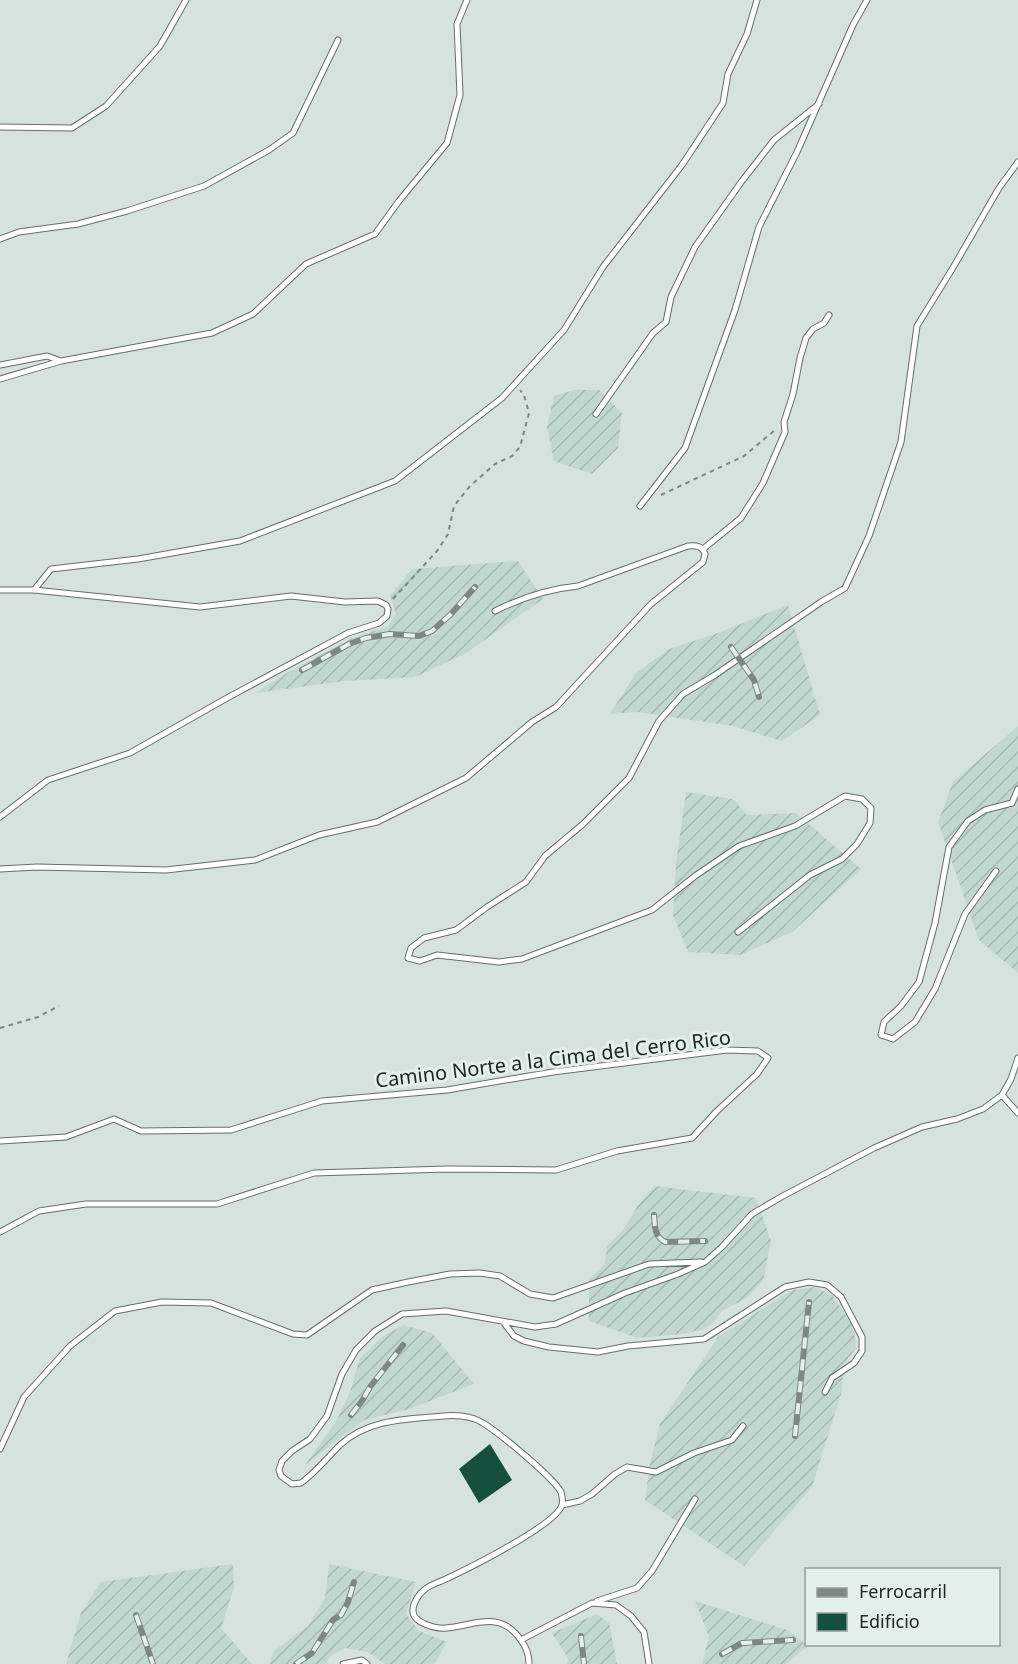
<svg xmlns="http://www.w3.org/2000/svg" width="1018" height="1664" font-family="'Noto Sans',sans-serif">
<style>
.industrial{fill:url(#industrial-furrows)}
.building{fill:#164f3e}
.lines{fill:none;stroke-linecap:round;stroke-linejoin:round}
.lane-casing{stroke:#646f6b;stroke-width:7}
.path{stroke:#7f8783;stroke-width:2;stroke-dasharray:4.5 4.5;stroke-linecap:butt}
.lane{stroke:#fff;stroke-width:5}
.rail-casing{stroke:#7f8784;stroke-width:6}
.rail{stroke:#e3efea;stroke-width:4;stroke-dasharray:11;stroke-linecap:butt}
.labels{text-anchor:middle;stroke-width:6;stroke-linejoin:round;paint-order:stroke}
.street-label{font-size:20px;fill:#222624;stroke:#e3efea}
</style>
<defs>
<pattern id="industrial-furrows" width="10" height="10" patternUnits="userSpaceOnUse" patternTransform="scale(1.5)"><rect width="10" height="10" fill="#c2d7cf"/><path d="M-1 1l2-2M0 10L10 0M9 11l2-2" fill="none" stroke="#a6b8b2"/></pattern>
</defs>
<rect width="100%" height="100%" fill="#d6e2dd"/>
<path class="industrial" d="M574,390h25l23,23 -4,35 -26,26 -38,-13 -7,-34 7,-31z
M518,561l25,38 -77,54 -51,24 -71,4 -88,12 27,-18 67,-36 38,-13 8,-12 -6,-18 22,-27z
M788,605l32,110 -38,26 -49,-15 -96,-14 -27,2 26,-41 33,-24 46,-15z
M1018,726v247l-39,-33 -41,-118 15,-40z
M686,792l47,7 14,16 49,-2 65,56 -69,63 -52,23 -52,-3 -15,-37 3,-52z
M654,1186l102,12 15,43 -8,40 -16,17 -25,13 -9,12 -9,6 -21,5 -46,4 -48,-17v-42l16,-15 2,-18 16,-16 14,-23z
M815,1287l18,9 21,32 2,20 -13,18 -1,25 -30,96 -68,79 -99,-66 5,-37 10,-39 58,-87 74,-47z
M403,1325l29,8 42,51 -65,25 -45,11 -59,45 32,-45 14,-31 9,-31 21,-20z
M233,1564l1,24 -13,40 31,36h-186l15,-51 20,-31z
M329,1564l87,18 -10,32 13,17 28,11 -11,20 -3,2h-48l-17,-12 -23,-4 -14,8 -5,8h-57l5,-13 34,-25 17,-28z
M695,1601l92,29 21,16 -22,18h-84l7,-28z
M597,1614l12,9 8,41h-50l1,-6 -16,-25z"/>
<path class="building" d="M490,1444l22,36 -33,23 -20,-34z"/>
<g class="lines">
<defs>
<path id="lane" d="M0,127l72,1 34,-22 54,-60 26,-46
M0,239l19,-7 59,-8 49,-13 77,-25 65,-36 24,-17 45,-93
M61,361l151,-28 41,-19 53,-50 69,-30 24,-33 48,-58 13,-48 -3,-71 10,-24
M0,365l47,-9 14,5 -61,18
M596,414l57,-81 13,-11 5,-25 24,-50 47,-66 32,-41 45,-36
M640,506l45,-58 50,-138 24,-83 38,-75 56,-127 14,-25
M703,549l38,-31 22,-35 22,-51 -1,-10 9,-28 7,-36 6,-20 7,-9 11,-6 5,-8
M0,590h34l166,17 91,-11 54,6 33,-1 8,4 2,4 -1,7 -8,7 -31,10 -121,65 -97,55 -82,27 -48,37
M34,590l17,-21 87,-10 102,-18 155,-60 107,-83 62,-68 39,-63 79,-102 41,-62 5,-29 19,-40 10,-34
M0,869l37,-2 129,3 89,-10 64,-25 58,-13 89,-44 66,-56 24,-15 95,-103 52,-42 2,-8c-3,-8 -8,-9 -17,-8l-110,40c-30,3 -57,12 -83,25
M996,871l-31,43 -30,75 -20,33 -22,17 -12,-4 3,-13 17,-16 18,-24 16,-59 14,-76 19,-26 17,-11 27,-7 6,-14
M738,932l72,-57 32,-16 15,-15 13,-21 1,-15 -9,-9 -17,-3 -50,30 -56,20 -44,30 -43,34 -130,49 -23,3 -62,-7 -17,6 -12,-3 3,-10 13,-10 32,-8 31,-23 39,-25 19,-26 38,-32 46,-46 30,-57 24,-27 32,-19 106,-73 24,-14 24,-52 32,-94 16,-116 37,-60 45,-78 19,-26
M1002,1095l16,18
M0,1141l66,-4 48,-18 27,12 90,-1 91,-29 125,-11 106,-18 174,-22 31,1 10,7 -11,16 -40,37 -25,27 -75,13 -61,19 -109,-1 -133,4 -97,31h-131l-47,7 -39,21
M504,1323l10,13 10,5 25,6 49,5 30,-6 76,-7 81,-52 24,-5 18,3 14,12 21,40v14l-8,12 -22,15 -7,14
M0,1449l24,-52 46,-51 45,-35 47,-9 49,1 82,31 14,1 65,-45 36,-8 42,-8 30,-1 20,3 30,18 23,4 96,-34 52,-2
M562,1505l18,-4 12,-7 23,-20 12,-7 29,5 38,-19 38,-13 11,-14
M597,1601l40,-13 15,-17 43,-72
M521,1640l71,-37 24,2 15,11 13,16 5,32
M343,1664l19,-4 5,4
M529,1664c0,-12 -4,-19 -12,-29 -20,-24 -45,-9 -71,-7 -10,1 -34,-5 -33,-18 0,-7 6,-16 11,-20 6,-6 17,-8 24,-12 21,-10 108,-53 114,-73 1,-3 0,-10 -1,-13 -8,-15 -63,-60 -78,-69 -11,-7 -28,-8 -40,-7 -36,3 -75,3 -103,29 -13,13 -24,27 -39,38l-9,1 -11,-8 -2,-6 3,-9 10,-10 18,-12 17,-23 15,-42 14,-24 19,-19 27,-17 44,-3 89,16 21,-3 69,-31 53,-19 27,-12 17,-15 30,-33 29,-17 93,-49 48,-21 35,-8 26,-10 19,-14 9,-16 7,-21"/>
</defs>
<use href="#lane" class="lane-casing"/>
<path class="path" d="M661,495l83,-39 31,-26
M393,599l44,-48 11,-17 6,-28 16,-20 25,-22 17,-8 8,-9 9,-34 -5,-18 -4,-5
M0,1028l38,-11 21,-11"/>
<use href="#lane" class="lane"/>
<defs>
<path id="rail" d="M731,647l23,33 5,17
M302,670l47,-26 17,-6 24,-4 29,2 13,-5 19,-17 24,-27
M654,1215c1,11 0,21 11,27l40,-1
M351,1415l11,-14 8,-14 33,-42
M795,1436l14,-134
M136,1615l17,49
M581,1636l3,28
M722,1654l20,-11 51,-3
M296,1664l16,-11 21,-33 8,-5 7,-13 6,-20"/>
</defs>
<use href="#rail" class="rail-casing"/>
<use href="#rail" class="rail"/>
</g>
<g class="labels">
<g class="street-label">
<text transform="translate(553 1059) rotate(-7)" y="7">Camino Norte a la Cima del Cerro Rico</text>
</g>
</g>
<rect x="805" y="1568" width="195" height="78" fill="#e3efea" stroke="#969f9b" stroke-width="1.5"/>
<rect x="817" y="1588" width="30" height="9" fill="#7f8784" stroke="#969f9b" stroke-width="1.5"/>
<text x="859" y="1598" font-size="18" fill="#222624">Ferrocarril</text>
<rect x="817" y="1613" width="30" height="18" fill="#164f3e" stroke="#969f9b" stroke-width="1.5"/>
<text x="859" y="1628" font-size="18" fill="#222624">Edificio</text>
</svg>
